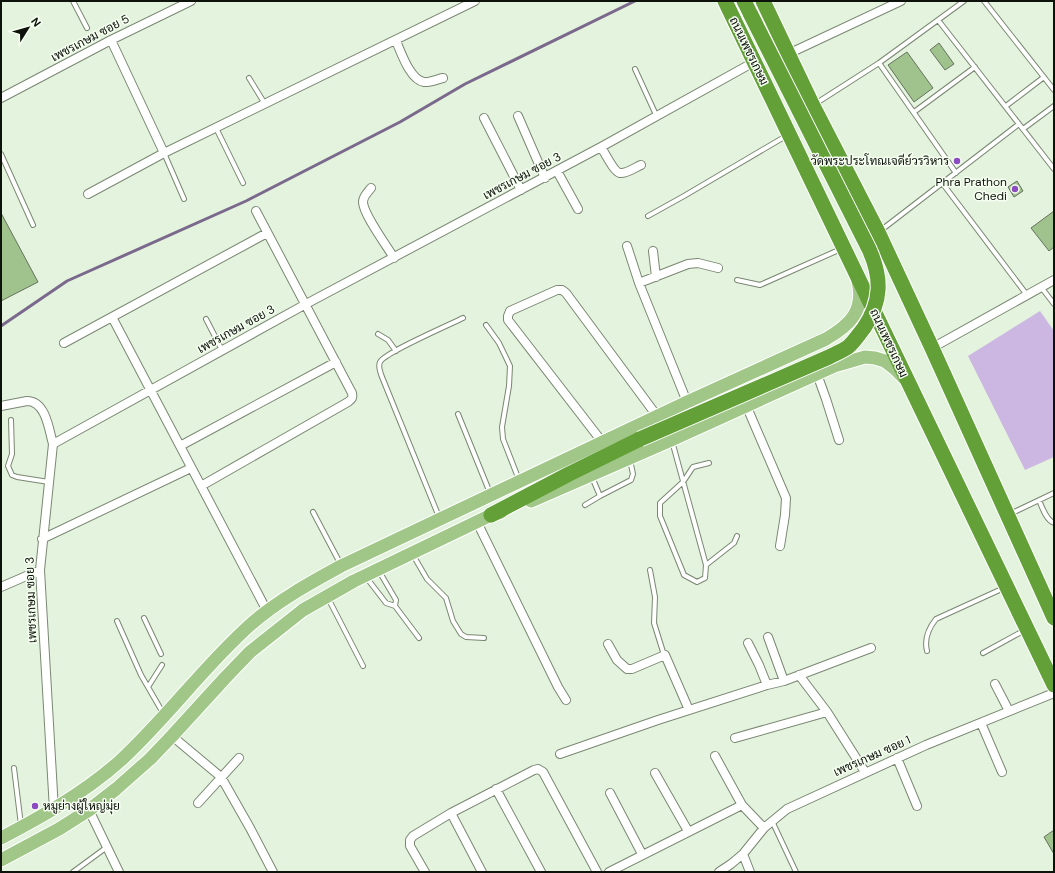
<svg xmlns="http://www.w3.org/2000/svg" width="1055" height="873" font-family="'DM Sans',Sarabun,sans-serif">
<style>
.green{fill:#ccb7e3}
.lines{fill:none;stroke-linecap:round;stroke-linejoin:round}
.stream{stroke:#7a698c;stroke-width:3}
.building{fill:#a0c28d;stroke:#65725e}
.lane-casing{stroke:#7a8773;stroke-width:6}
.street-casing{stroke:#7a8773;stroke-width:10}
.primary-casing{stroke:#fff;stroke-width:15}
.highway-casing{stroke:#fff;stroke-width:17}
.lane{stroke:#fff;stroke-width:4}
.street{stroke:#fff;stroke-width:8}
.primary{stroke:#a1c788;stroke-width:13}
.highway{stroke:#63a138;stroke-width:15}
.highway-bridge-casing{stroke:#fff;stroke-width:17;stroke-linecap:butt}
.highway-bridge{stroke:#63a138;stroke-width:15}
.poi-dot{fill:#8c4cc1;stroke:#f6fff1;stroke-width:1.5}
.labels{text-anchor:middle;stroke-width:3;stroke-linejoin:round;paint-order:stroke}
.street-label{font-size:12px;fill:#0d120b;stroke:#f6fff1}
.poi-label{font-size:12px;fill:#0d120b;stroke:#f6fff1;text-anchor:end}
</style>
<rect width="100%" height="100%" fill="#e4f3dd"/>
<path class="green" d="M1040,311l14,20v126l-29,13 -57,-114z"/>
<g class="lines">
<path class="stream" d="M1,326l66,-45 179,-80 154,-79 65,-38 170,-83"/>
</g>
<path class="building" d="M939,43l15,21 -9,6 -15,-20z
M907,52l26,36 -19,14 -26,-37z
M1017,181l6,10 -9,6 -6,-10z
M1054,211v36l-5,4 -18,-23z
M1,213l37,69 -37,19z
M1054,830v24l-10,-17z"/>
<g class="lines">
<defs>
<path id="lane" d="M73,1l14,27
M984,1l70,89
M938,20l116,149
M879,63l77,110
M635,69l22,48
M249,78l16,26
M815,104l64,-41 85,-62
M1006,106l38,-29
M914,112l61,-45
M216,128l27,55
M1023,129l31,-23
M164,153l20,46
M1,154l32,71
M943,184l84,111
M648,216l36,-20 102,-60
M880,231l139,-107
M737,280l23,5 81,-36
M1041,287l13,17
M206,319l16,31
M486,325l13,18 11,23 -1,20 -7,41 1,12 16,41
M378,334l10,6 8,11
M458,414l32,79
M11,420l1,34 -4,12 4,9 5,2 32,5
M672,441l34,124 -1,13 -8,4 -13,-7 -24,-59v-13l23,-21 10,-15 16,-4
M600,496l31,-16 2,-6 -3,-14
M1039,500c3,7 7,20 15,23
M585,505l15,-9 -8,-19
M313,512l27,51
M1010,514l44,-21
M439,517l-57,-140c-2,-5 -4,-11 -2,-15 4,-9 71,-38 83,-44
M413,555l14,24 19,19 7,23 8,13 5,3 18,1
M706,565l28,-22 3,-7
M650,570l5,27 -1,26 10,32
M379,571l17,29 -1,6
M366,577l20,26 9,3 24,32
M328,598l35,68
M144,618l17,36
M117,621l24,54 22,38
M927,651c-3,-12 1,-22 9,-32l68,-31
M983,653l42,-23
M148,687l14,-22
M14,768l7,57
M772,821l24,51
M73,872l34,-25"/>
<path id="street" d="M111,40l53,113
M396,41c5,11 14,39 28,41 5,1 14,-3 19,-4
M788,54l113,-53
M1,98l110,-58 80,-39
M518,116l27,62
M484,118l37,72
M601,147c4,6 13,25 19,26 6,1 16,-6 21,-8
M557,171l21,38
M371,188c-3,4 -8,8 -8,14 0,12 24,44 31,56
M88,194l76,-41 311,-152
M627,246l12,37 48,119
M653,251l3,26
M639,283l49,-19 10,-1 20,5
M112,317l155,294
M64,343l203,-110
M932,348l122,-68
M817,374l9,25 13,41
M746,405l40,93 -1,17 -5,31
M1,406l26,-5c19,0 22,29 26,43
M603,443l-95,-123v-4l2,-5 47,-21h5l4,3 91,123
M180,446l156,-84
M201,486l147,-84c4,-3 5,-4 4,-9l-96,-182
M477,522l81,165 8,13
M42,539l149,-71
M1,587l39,-17
M768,637l16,44
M748,643l11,22 8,20
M608,644l9,16 10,9h5l33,-14 24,55
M799,675l28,37 38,60
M995,684l14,27
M981,723l21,49
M172,736l49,41 29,51 23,44
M735,738l92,-26
M560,754l98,-34 109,-35 17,-4 87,-33
M715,756l27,49 22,23
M897,758l20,48
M655,773l33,58
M496,789l45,83
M610,793l32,61
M198,803l41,-45
M54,810l-14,-240 13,-126 253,-140 295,-157 153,-85
M89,810l30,62
M743,854l7,18
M425,872l-15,-26v-6l3,-4 38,-23
M482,872l-31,-59 83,-43 4,-1 5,3 54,100
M609,872l133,-67
M719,872l12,-8 12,-10 21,-26 23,-19 139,-64 128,-52"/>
<path id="primary" d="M531,501l140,-61 163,-74 31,-9 10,1 10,3 9,7 10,10
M1,838c42,-22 83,-45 119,-77 46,-42 83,-94 130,-136 27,-24 60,-42 91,-59l346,-164 139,-63c24,-14 39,-28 32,-58
M1,860l58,-31 30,-19 27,-21 34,-30 22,-23 53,-58 25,-26 53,-42 51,-29 137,-66 10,-3"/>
<path id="highway" d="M725,1l329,684
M744,1l7,14
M763,1l50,105 65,126 54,116 122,270
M491,515l78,-41 71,-35"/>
</defs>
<use href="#lane" class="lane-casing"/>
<use href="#street" class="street-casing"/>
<use href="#primary" class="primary-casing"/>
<use href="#highway" class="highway-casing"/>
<use href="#lane" class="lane"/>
<use href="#street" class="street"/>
<use href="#primary" class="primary"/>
<use href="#highway" class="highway"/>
<defs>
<path id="highway-bridge" d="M640,439l189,-82c6,-3 13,-6 19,-10 6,-5 11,-13 16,-19 18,-27 18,-50 5,-79l-118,-234"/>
</defs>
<use href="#highway-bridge" class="highway-bridge-casing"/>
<use href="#highway-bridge" class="highway-bridge"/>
</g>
<g class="poi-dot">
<circle cx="957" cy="161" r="4"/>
<circle cx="1015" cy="189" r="4"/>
<circle cx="35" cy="806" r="4"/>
</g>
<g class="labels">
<g class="street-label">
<text transform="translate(90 38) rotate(-28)" y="4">เพชรเกษม ซอย 5</text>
<text transform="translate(749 51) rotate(64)" y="4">ถนนเพชรเกษม</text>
<text transform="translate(522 176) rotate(-28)" y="4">เพชรเกษม ซอย 3</text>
<text transform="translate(236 329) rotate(-29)" y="4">เพชรเกษม ซอย 3</text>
<text transform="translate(889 343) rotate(65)" y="4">ถนนเพชรเกษม</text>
<text transform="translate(31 600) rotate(-92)" y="4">เพชรเกษม ซอย 3</text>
<text transform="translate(872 756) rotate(-24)" y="4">เพชรเกษม ซอย 1</text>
</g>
<g class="poi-label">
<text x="949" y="165">วัดพระประโทณเจดีย์วรวิหาร</text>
<text x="1007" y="186">Phra Prathon<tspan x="1007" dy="14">Chedi</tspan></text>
<text x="43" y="810" text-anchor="start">หมูย่างผู้ใหญ่มุ่ย</text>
</g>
</g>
<rect width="1055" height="873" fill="none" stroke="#0d120b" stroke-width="4"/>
<g transform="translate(28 28) rotate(53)" stroke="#f6fff1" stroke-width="3" paint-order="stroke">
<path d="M0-3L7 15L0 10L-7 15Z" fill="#0d120b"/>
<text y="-6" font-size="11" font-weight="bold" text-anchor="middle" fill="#0d120b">N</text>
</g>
</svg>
